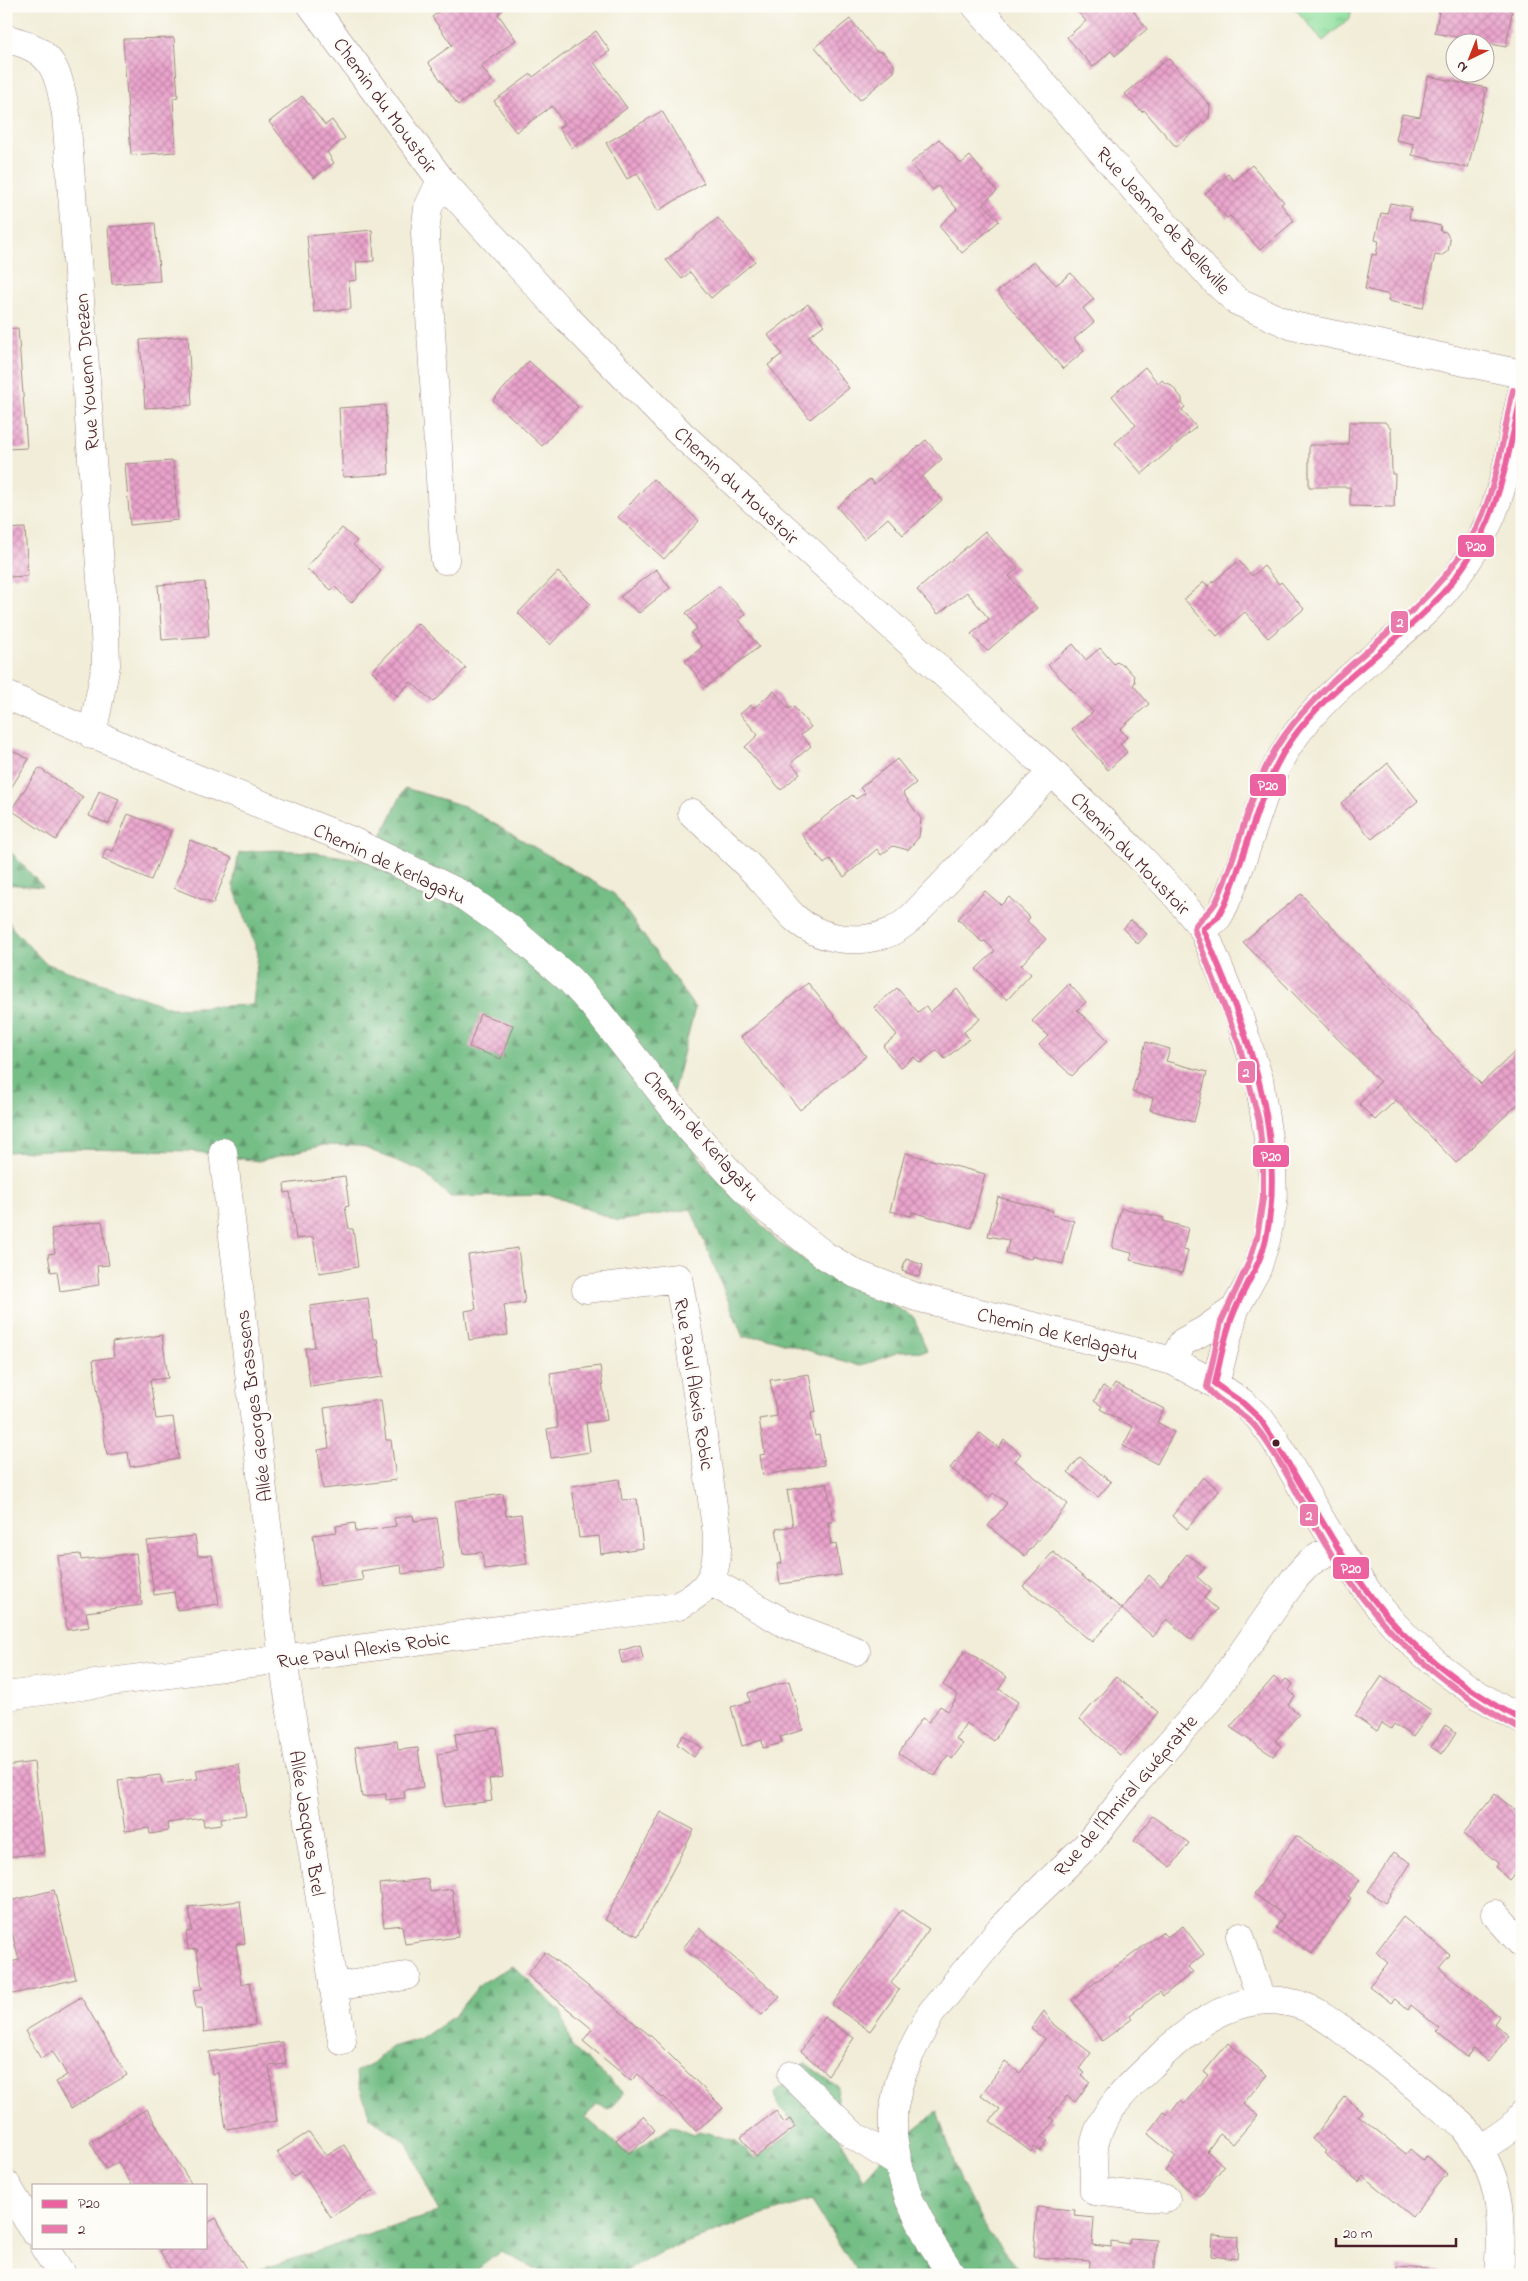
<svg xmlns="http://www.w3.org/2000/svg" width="1528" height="2281" font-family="'Indie Flower',sans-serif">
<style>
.forest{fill:url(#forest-firs);stroke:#5f6e58}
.park{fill:url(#park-tufts);stroke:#6d8065}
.building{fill:url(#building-cross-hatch)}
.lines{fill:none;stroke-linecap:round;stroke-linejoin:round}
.street-casing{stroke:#9e8682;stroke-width:29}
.street{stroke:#fff;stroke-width:28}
.bus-1-casing{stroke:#fdfcf7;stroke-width:10}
.bus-2-casing{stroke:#fdfcf7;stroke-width:10}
.bus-1{stroke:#ec619f;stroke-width:6}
.bus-2{stroke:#ea7aab;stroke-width:6}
.bus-dot{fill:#4a1f2b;stroke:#fdfcf7;stroke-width:2}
.labels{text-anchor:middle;stroke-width:5;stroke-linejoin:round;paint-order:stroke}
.street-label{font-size:20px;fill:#4a1f2b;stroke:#fdfcf7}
.line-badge{stroke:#fdfcf7;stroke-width:2}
.badge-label{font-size:14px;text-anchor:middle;font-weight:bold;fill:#fff}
</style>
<defs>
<pattern id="forest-firs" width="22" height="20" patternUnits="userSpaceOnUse" patternTransform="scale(1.25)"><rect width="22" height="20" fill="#74be86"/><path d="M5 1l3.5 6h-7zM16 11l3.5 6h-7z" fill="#619a6e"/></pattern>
<pattern id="park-tufts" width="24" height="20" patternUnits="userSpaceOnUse" patternTransform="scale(1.25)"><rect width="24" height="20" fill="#90e09f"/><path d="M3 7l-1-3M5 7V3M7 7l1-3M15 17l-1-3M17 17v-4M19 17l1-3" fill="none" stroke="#7ec089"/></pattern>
<pattern id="building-cross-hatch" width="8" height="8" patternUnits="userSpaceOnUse" patternTransform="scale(1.25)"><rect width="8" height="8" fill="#eaa3cc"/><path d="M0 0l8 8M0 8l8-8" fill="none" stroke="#c084a6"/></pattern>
</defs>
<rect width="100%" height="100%" fill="#fdfcf7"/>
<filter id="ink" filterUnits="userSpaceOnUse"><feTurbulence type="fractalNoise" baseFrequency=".02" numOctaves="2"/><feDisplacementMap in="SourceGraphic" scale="10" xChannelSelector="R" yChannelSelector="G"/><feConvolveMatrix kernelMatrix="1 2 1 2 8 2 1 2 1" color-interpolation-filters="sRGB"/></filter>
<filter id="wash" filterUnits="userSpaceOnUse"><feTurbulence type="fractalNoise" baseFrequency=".0096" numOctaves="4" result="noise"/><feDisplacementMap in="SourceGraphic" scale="20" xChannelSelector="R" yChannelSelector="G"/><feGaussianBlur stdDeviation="1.12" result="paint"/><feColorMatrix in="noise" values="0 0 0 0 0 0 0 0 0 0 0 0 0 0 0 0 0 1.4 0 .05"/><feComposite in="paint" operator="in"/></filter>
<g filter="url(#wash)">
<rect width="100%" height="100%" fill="#f1edd8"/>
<path class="forest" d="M405,788l59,18 150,88 81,114 -27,104 41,59 70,72 37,24 53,24 45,27 13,33 -28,1 -39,14 -96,-29h-21l-52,-128 -73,12 -67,-26 -101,2 -28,-26 -62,-25 -36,-1 -66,16 -67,-10 -116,-2 -69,3v-236l7,13 32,34 126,45 82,-3 5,-52 -25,-68 6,-32c44,-7 86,1 130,8z
M6,848l2,1 35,38 -37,-3z
M513,1966l48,46 11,35 52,46 -15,16 -12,-5 -12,13 44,38 43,-30 22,9 6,-3 36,10 19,18 43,-32 -21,-23 -2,-12 10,-7 20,-22 33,24 -4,40 29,53 31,-35 43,-33 23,67 28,53 31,37 3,6h-163l-48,-75 -57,18 -93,34 -42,23h-72l-46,-24 -31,24h-211l-1,-5 181,-58 -32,-69 -37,-26 -15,-45 18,-9 18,-16 30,-8 33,-23 27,-33z"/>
<path class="park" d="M1293,6h59l-2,12 -27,23z"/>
<g id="blocks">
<path class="building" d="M446,6h62l-10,8 18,26 -35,26 11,15 -34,24 -30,-43 24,-17 -20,-28z
M1072,6h61l1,6 13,17 -32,27 -4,-5 -18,16 -26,-30 19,-16z
M1440,6h70l-1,4 3,1 -6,36 -71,-14z
M850,19l26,32 7,1 11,13v7l-34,28 -45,-53z
M596,31l14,20 -16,11 33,46 -55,40 -13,-20 5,-4 -12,-18 -36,26 -22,-31 37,-27 2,3z
M174,38l4,59 -5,1 3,54 -45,3 -8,-116z
M1168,58l42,47 -1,13 -33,29 -32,-37 -2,2 -17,-18z
M1428,76l59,12 -19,80 -56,-13 2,-11 -18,-4 6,-26 18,3z
M302,96l23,29 7,-5 13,18 -18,14 7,11 -20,15 -45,-56z
M662,111l42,72 -46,28 -21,-38 -10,6 -21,-36z
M939,139l22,25 9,-8 13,16 -2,1 16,18 -14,12 16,18 -37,32 -23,-27 18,-17 -19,-23 -5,4 -23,-26z
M1252,165l32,37 -3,2 13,17 -34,29 -30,-34 -3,2 -22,-24 23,-20 6,7z
M1390,203l21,4 -2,12 32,7 -1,5 6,1 4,8 -2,11 -7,5 -6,-1 -12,53 -35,-7 2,-6 -25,-6 7,-35 4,1 3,-14 -4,-1 6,-27 6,1z
M718,218l37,43 -44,37 -21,-26 -8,7 -16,-19z
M155,223l5,58 -48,3 -4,-57z
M372,230l2,31 -18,1 1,18 -8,1 2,28 -37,3 -7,-76z
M1034,261l22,24 15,-12 23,26 -11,9 11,14 -20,17 10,12 -21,18 -66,-77z
M808,304l16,21 -15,11 40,52 -39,31 -42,-54 14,-11 -14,-19z
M18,328l9,120 -21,1v-120z
M188,336l4,69 -47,3 -5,-68z
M529,361l49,46 -36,39 -49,-46z
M1145,367l13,16 4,-3 3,3 5,1 12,14v5l3,4 -3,3 14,17 -54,47 -27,-31 21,-18 -24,-29z
M385,405l4,69 -46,3 -4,-69z
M1349,422h36l6,7 1,45h3l-1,33 -44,-1v-19h-41v-42h39z
M926,440l16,19 -20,18 20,23 -39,35 -15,-17 -24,21 -27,-32 33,-28 4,5z
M173,461l5,59 -48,5 -5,-61z
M653,479l46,42 -35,38 -46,-42z
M25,528l3,48 -22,1v-48z
M342,528l15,13 -4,4 28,26 -30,32 -16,-16 -4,3 -25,-22z
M985,531l33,37 -9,8 28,32 -50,43 -16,-17 18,-15 -22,-27 -29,22 -21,-24z
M1239,561l13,15 12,-10 15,18 2,-2 23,27 -36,29 -23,-26 -28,24 -33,-37 20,-17 4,4z
M656,569l14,19 -31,25 -19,-16z
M558,572l32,32 -40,41 -32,-32z
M205,582l4,54 -47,4 -4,-55z
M719,586l27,28 -7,6 20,27 -53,40 -21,-26 17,-14 -11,-14 6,-5 -11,-15z
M418,623l48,45 -33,34 -22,-20 -14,14 -25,-25z
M1073,644l13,16 14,-12 14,16 2,-2 8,3 10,11 1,7 -2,2 16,19 -29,25 7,8 -7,7 7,8 -19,18 -36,-41 21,-17 -45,-47z
M774,691l15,18 4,-3 18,21 -10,8 10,11 -20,17 9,10 -19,17 -36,-43 13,-12 -18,-21 11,-9 3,3z
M6,748l23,11 -23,37z
M897,759l19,24 -13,10 18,26 -2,18 -11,13 -15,-4 -12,9 -4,-6 -33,28 -14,-18 -6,5 -22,-29 50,-40 4,4 9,-6 -5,-5z
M1388,763l30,38 -46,38 -31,-36z
M39,768l44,29 -27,43 -45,-30z
M99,791l20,8 -10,25 -20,-8z
M128,814l43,17 -20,49 -49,-21 4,-10 7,2z
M190,840l42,18 -19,46 -39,-16 11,-27 -2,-1z
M985,891l16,14 8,-8 21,20 -3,4 19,18 -25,26 10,9 -24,26 -31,-31 19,-18 -10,-10 -3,1 -24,-23z
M1301,894l180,190 41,-39v55l-66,63 -60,-63 -21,20 -16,-16 21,-22 -137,-140z
M1131,920l16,14 -9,10 -15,-15z
M808,983l58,73 -66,54 -59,-73z
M1069,984l17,18 -9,8 31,30 -36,36 -33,-31 9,-9 -16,-15z
M897,988l21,24 8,-6 4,6 27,-23 23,30 -16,13 5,7 -24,20 -8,-9 -17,13 -6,-6 -14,11 -17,-22 14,-11 -23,-28z
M480,1014l33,11 -12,34 -32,-12z
M1146,1042l24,7 -4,12 41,11 -13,50 -44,-12 3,-12 -21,-6z
M905,1153l80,21 -14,54 -59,-16 -1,4 -21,-5z
M345,1176l4,30 -4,1 4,22h4l5,38 -39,6 -6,-36 -17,2 -6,-47 -5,1 -1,-9z
M998,1197l55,14 -1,4 22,6 -11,43 -31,-8 -1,3 -25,-6 3,-13 -21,-4z
M1121,1208l43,10 -1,3 25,7 -5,21 5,1 -6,23 -52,-13 2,-7 -20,-5z
M102,1221l7,44 -12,1 2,19 -39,6 -3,-20 -6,1 -3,-18 7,-1 -4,-24z
M518,1248l7,55 -21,2 4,30 -39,5 -4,-29 11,-2 -8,-54z
M906,1259l17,6 -4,12 -17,-6z
M368,1298l5,41h4l6,38 -73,10 -5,-39 10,-1 -5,-41z
M162,1335l6,43 -18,2 6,39 17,-2 6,42 -49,8 -2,-15 -21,3 -14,-95 21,-3 -2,-15z
M600,1366l7,54 -21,3 4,29 -39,6 -4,-29 11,-2 -8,-54z
M809,1374l7,38 -5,1 4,23 4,-1 5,30 -61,10 -3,-20 5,-1 -6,-35 18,-3 -7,-36z
M1115,1383l49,26 -7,13 17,10 -17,32 -34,-18 10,-19 -33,-18 2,-3 -8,-5 9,-15 7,5z
M381,1400l5,40h5l5,40 -73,9 -5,-39 11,-2 -5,-40z
M980,1433l19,15 5,-8 17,14 -6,7 53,43 -43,52 -37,-30 19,-23 -14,-10 -4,5 -39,-30z
M1080,1457l31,25 -13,15 -30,-25z
M1203,1477l16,13 -32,39 -15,-13z
M619,1479l3,21 15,-1 6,49 -42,6 -2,-18 -20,2 -7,-52z
M827,1483l6,39h-5l3,23 5,-1 5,31 -61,9 -3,-20 5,-1 -6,-34 17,-3 -6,-36z
M503,1494l3,22 15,-2 6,50 -43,5 -2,-17 -19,2 -8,-53z
M413,1515l1,6 23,-3 7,50 -42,6 -1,-9 -40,6 2,9 -43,6 -7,-51 24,-3 -1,-6 19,-3 1,9 40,-6 -2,-8z
M195,1536l3,20 14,-1 7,49 -42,6 -3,-18 -20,3 -7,-54z
M1053,1552l69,57 27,-34 12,11 26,-32 18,14 -8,9 14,12 -7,9 13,11 -26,31 -24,-21 -14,18 -31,-28 -30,33 -69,-56z
M136,1553l6,52 -56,7 3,15 -22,3 -9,-74 22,-2 1,6z
M640,1645l3,13 -21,5 -3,-12z
M965,1650l42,27 -8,12 19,13 -24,39 -28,-18 -10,16 7,5 -11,15 -4,-4 -13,21 -36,-23 23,-35 7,4 11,-16 8,5 10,-16 -15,-10z
M1382,1676l50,35 -19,26 -19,-13 -3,5 -9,-6 -5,8 -22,-15z
M1116,1677l42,35 -37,44 -41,-37z
M1274,1677l7,7 5,-5 7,5 -4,6 6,6 -7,9 11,9 -24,27 6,5 -8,10 -43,-29z
M789,1681l14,49 -23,7 2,6 -19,5 -1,-8 -20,6 -11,-39 19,-5 -2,-9z
M1445,1725l11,7 -14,22 -11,-7z
M497,1728l6,49 -14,2 3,22 -48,6 -7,-53 20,-3 -2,-17z
M683,1735l18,12 -7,10 -17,-13z
M397,1741l1,9 20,-2 5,39 -19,3 1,8 -19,2v-6l-24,3 -7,-50z
M34,1762l10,91 -38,4v-91z
M239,1764l7,51 -25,3 1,6 -18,2 -1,-8 -36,5 1,8 -18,3 -1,-6 -24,3 -7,-51 42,-5 2,9 18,-3 18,-2 -2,-9z
M1495,1794l27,22v48l-13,16 -14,-13 3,-4 -35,-29z
M661,1812l33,18 -56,106 -33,-16z
M1152,1816l37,27 -18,24 -37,-26z
M1296,1836l64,44 -12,16 3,2 -39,56 -36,-26 8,-13 -30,-21z
M1394,1852l17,11 -26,40 -17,-12z
M428,1879l2,13 22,-3 6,48 -53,7 -3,-19 -18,2 -5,-43z
M54,1890l22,89 -63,15 -7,-31 13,-3 -7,-27 -6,2v-33z
M240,1901l5,42 -9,1 5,40 9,-2 5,43 -51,7 -2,-24h-6l-3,-18 9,-1 -5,-40 -9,1 -2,-18 6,-1 -3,-24z
M901,1910l28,19 -38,54 8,7 -29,41 -38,-26z
M1403,1917l47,38 -11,13 60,48 -5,8 15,12 -21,26 -15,-13 -6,8 -30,-25 3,-3 -29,-24 -3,5 -13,-11 -4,4 -22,-17 19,-23 -12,-11z
M1183,1926l21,28 -16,13 5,5 -30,24 -3,-4 -30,23 2,4 -30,22 -30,-41 90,-68 5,5z
M699,1928l81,69 -18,18 -79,-67z
M545,1952l107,85 71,71 -27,23 -32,-34 -2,1 -24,-24 -7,7 -48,-40 9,-12 -65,-54z
M81,1997l46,78 -56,34 -16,-27 12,-7 -7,-12 -8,-12 -11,8 -16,-28z
M1044,2011l10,14 37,28 -12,16 6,4 -3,3 8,6 -15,20 -8,-6 -17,22 4,3 -12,16 6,4 -8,10 -6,-4 -3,5 -41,-31 10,-12 -19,-14 24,-33 15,11 25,-34 -14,-10z
M824,2017l30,21 -26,37 -27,-24z
M282,2042l4,22 -17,2 8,55 -51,8 -8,-56 -6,1 -3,-22z
M1228,2043l39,32 -24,29 15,11 -25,29 -13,-10 -13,17 17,15 -25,31 -34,-26 11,-14 -28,-23 16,-22 5,3 11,-14 4,3 24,-29 -4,-3z
M1345,2097l17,14 -4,4 48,39 4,-5 13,11 3,-4 21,18 -35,43 -49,-41 -4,6 -35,-29 2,-2 -14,-12z
M147,2109l22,39 23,37h-60l-14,-23 -12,7 -16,-27z
M776,2111l8,12 6,-4 5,8 -39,30 -15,-20z
M643,2116l12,14 -27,24 -12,-14z
M309,2132l17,24 18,-11 29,46 -42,26 -30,-46 -8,6 -16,-25z
M1037,2207l38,3 -1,6 20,2 -2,27 19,2v-6l18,3 1,-6 27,2 -3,35h-65l1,-14 -57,-4z
M216,2218l33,57h-59l-2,-4 -6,4h-8l-14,-24 7,-4h39v-23z
M1213,2235l25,2 -1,22 -25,-3z
M1398,2267l54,4 -1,4h-53z"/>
</g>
</g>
<g filter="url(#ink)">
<use href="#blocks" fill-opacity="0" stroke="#9e8682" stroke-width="1"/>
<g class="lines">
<defs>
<path id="street" d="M312,6l129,174 125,137 115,117 371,338 84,81 38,40 29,36 36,88 20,62 13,85 1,40 -7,36 -9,29 -22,40 -20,75
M976,6l211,244 29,32 21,19 56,25 229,48
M6,39c48,9 52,32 60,75l39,518 1,33 -14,70
M441,180l-13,28 -3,25 20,327
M6,695l172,76 174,70 109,53 47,33 62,53 23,25 97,124 52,57 22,21 60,48 32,19 60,23 257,64 42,23 28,19 17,16 15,21c33,57 64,116 105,168 38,47 88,84 142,112
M692,813c24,22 49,44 72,69 11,11 20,27 32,37 23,20 58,25 87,16 11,-3 20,-10 29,-18l140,-145
M1203,929c4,-4 11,-7 15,-12 7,-11 12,-25 17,-38 18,-44 28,-96 55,-136 32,-48 81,-82 124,-121 39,-34 71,-80 86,-130 10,-32 14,-67 22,-100
M223,1152l60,508 59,381
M1173,1361l10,-19 22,-12 30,-21
M710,1581l78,44 68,26
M6,1696l672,-90c35,-18 40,-34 39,-72l-28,-196 -11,-60 -92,11
M1495,1914l27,30
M1240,1936l21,64
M333,1987l73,-11
M792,2075l61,60 45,28
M1481,2149l31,-22 10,-12
M6,2184l28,47
M1166,2199l-72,-8c0,-15 -2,-34 1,-49 8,-34 39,-60 63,-83 39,-39 90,-74 147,-52 17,6 33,20 48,31 38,27 73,57 109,87 40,49 42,89 37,150
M44,2247l18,28
M952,2275l-21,-32 -22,-44 -11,-36 -5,-27v-24l6,-29 11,-29 21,-41 71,-86 87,-84 49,-63 73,-83 84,-119 14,-15 28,-18"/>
</defs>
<use href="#street" class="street-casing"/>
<use href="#street" class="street"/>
<defs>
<path id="bus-1" d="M1203,929l15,-12 7,-13c23,-53 33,-114 65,-162 37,-54 93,-88 139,-134 67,-68 73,-127 93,-215
M1203,929c42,97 85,202 63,310 -6,27 -23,50 -33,76 -9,22 -13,46 -18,69
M1215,1384l28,19 17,16c40,58 70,124 113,180 39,52 92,90 149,121"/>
<path id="bus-2" d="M1513,390c-10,45 -15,93 -35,135 -43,89 -137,132 -194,211 -34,48 -43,110 -67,164 -6,13 -21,20 -23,29l45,115 20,77 4,39v38l-6,39 -8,25 -28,60 -14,65c9,15 34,23 47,38 28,34 47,78 70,117 50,83 109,139 194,186"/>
</defs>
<use href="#bus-1" class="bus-1-casing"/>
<use href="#bus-2" class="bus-2-casing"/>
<use href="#bus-1" class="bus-1"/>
<use href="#bus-2" class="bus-2"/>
</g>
</g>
<circle class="bus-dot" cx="1276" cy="1443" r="4.5"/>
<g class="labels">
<g class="street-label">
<text transform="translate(386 105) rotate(54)" y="7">Chemin du Moustoir</text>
<text transform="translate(1164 220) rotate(48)" y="7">Rue Jeanne de Belleville</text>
<text transform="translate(86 372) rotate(-94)" y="7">Rue Youenn Drezen</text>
<text transform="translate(737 485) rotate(43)" y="7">Chemin du Moustoir</text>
<text transform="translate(1131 853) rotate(46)" y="7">Chemin du Moustoir</text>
<text transform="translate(390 863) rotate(25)" y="7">Chemin de Kerlagatu</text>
<text transform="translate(702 1135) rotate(49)" y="7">Chemin de Kerlagatu</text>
<text transform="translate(1058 1333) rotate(14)" y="7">Chemin de Kerlagatu</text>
<text transform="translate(695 1384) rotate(81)" y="7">Rue Paul Alexis Robic</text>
<text transform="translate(253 1406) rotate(-97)" y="7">Allée Georges Brassens</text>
<text transform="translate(363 1649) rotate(-8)" y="7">Rue Paul Alexis Robic</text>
<text transform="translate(1125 1795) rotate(-49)" y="7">Rue de l'Amiral Guépratte</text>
<text transform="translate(308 1823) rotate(81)" y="7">Allée Jacques Brel</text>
</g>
</g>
<g class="line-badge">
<rect x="1457" y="534" width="38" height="24" rx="5" fill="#ec619f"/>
<rect x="1390" y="610" width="19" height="24" rx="5" fill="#ea7aab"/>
<rect x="1249" y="773" width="38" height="24" rx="5" fill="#ec619f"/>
<rect x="1237" y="1060" width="19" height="24" rx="5" fill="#ea7aab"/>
<rect x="1252" y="1144" width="38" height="24" rx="5" fill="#ec619f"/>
<rect x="1299" y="1503" width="20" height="24" rx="5" fill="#ea7aab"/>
<rect x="1332" y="1556" width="38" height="24" rx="5" fill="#ec619f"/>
</g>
<g class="badge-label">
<text x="1476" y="551">P20</text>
<text x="1400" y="627">2</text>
<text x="1268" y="790">P20</text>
<text x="1246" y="1077">2</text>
<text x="1271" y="1161">P20</text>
<text x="1309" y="1520">2</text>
<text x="1351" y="1573">P20</text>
</g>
<rect width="1528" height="2281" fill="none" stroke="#fdfcf7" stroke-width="25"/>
<rect x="32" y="2184" width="175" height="65" fill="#fdfcf7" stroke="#b5a4a5"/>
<rect x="42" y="2200" width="25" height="8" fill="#ec619f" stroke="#b5a4a5"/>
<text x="78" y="2208" font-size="15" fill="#4a1f2b">P20</text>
<rect x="42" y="2225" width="25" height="8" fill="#ea7aab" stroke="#b5a4a5"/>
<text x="78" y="2234" font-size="15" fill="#4a1f2b">2</text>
<g transform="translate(1470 58) rotate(223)"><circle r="24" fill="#fdfcf7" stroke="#b5a4a5"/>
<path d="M0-4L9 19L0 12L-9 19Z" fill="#c8321e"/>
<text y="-8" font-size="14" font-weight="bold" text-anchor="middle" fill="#4a1f2b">N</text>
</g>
<path d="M1336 2238v8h120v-8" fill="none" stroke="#4a1f2b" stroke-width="2.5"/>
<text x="1343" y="2238" font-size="15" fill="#4a1f2b" stroke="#fdfcf7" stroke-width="4" paint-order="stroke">20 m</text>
</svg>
